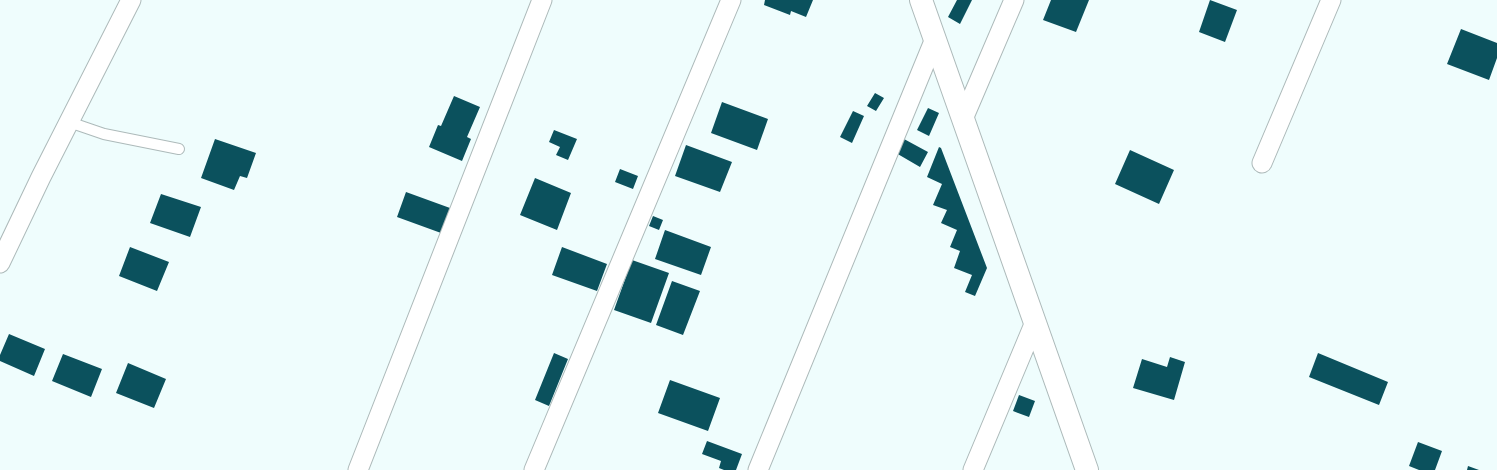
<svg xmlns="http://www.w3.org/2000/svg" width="1497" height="470" font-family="'Fira Sans Condensed',sans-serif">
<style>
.building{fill:#0b515d}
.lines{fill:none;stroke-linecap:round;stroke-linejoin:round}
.service-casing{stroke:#adbaba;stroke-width:12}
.minor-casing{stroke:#adbaba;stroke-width:21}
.tertiary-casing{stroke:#adbaba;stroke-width:24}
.service{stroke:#fff;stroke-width:10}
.minor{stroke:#fff;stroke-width:19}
.tertiary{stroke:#fff;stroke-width:22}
</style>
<rect width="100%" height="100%" fill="#effdfd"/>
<path class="building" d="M765,0h48l-7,17 -15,-6 -1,4 -26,-10z
M957,0h15l-12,24 -12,-7z
M1051,0h38l-13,32 -33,-12z
M1210,0l27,10 -12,32 -26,-10z
M1461,29l36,14v15l-8,22 -42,-16z
M875,93l9,5 -8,13 -9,-5z
M454,96l26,11 -13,30 4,2 -9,22 -33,-14 9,-22 3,1z
M722,102l46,17 -11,31 -46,-17z
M928,108l11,5 -10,23 -12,-6z
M853,111l11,5 -12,27 -12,-6z
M554,130l23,9 -9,21 -12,-5 4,-8 -11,-5z
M215,139l41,14 -9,25 -7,-2 -6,14 -33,-12z
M904,139l24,13 -8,15 -24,-14z
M686,145l46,17 -12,30 -45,-16z
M939,147l2,1 46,120 -12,28 -10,-4 7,-17 -18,-7 6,-17 -10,-4 7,-17 -16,-7 6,-13 -14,-5 9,-21 -15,-7z
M1130,150l44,20 -15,34 -44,-20z
M620,169l18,7 -5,13 -18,-7z
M535,178l36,15 -14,37 -37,-15z
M406,192l44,16 -9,25 -44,-16z
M161,194l40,13 -11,30 -40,-14z
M653,216l10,4 -4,10 -10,-4z
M665,230l46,17 -10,28 -46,-16z
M130,247l39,15 -12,29 -38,-15z
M562,247l45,17 -10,27 -45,-16z
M632,260l37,13 -18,50 -37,-13z
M672,281l28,10 -17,44 -27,-10z
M9,334l36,15 -11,27 -34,-15v-6z
M554,353l14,6 -19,47 -14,-6z
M1318,353l70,29 -9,23 -70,-28z
M63,354l39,15 -11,28 -39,-16z
M1170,357l15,5 -11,38 -41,-12 9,-29 25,8z
M128,363l38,16 -12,29 -38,-15z
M670,380l50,18 -12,33 -50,-18z
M1019,395l16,6 -6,16 -16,-6z
M707,441l35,13 -6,16h-12l-5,-2 2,-7 -19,-7z
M1418,442l24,9 -7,19h-16l-10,-4z
M1468,466l11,4h-12z"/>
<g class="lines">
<defs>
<path id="service" d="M69,122l35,12 75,15"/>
<path id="minor" d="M963,119l51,-119
M1262,163l69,-163
M0,263l41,-86 90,-177
M358,470l184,-470
M534,470l197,-470
M758,470l176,-429
M973,470l62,-148"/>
<path id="tertiary" d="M921,0l166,470"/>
</defs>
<use href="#service" class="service-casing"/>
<use href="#minor" class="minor-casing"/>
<use href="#tertiary" class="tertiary-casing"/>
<use href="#service" class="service"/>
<use href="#minor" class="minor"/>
<use href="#tertiary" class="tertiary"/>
</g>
</svg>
